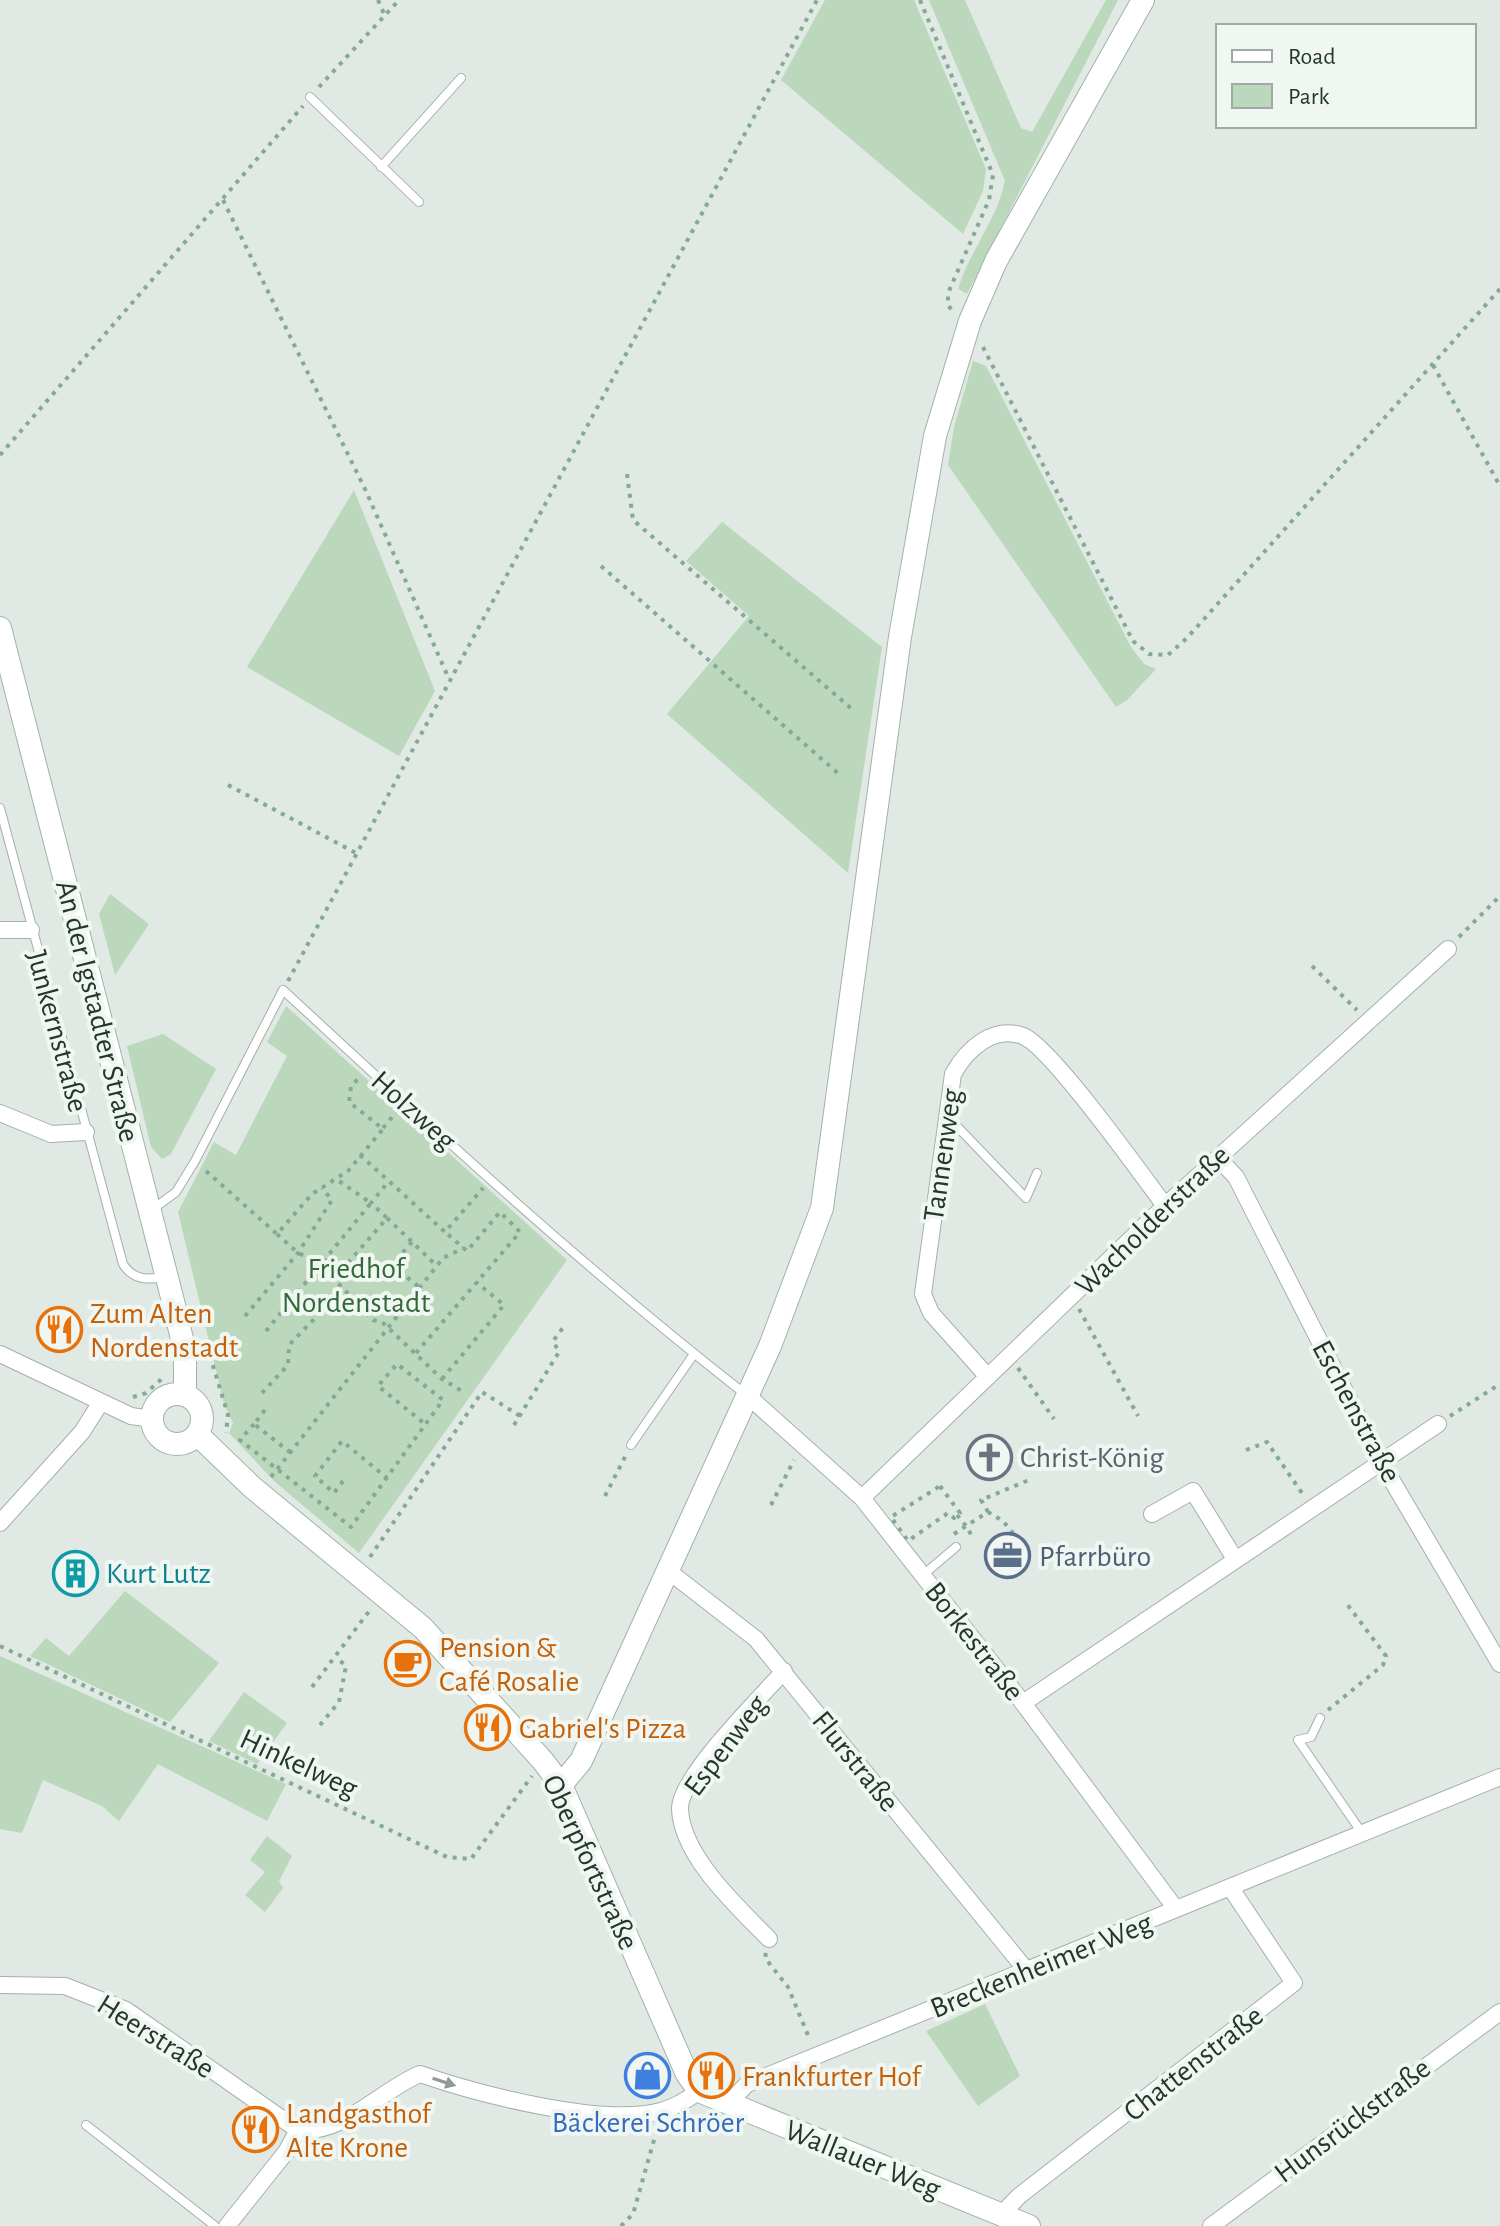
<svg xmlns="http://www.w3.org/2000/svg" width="1500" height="2226" font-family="'Alegreya Sans',sans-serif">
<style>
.green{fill:#bbd8bc}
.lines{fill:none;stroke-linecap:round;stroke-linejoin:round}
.lane-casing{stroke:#a4b0a9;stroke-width:10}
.street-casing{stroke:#a4b0a9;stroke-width:18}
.secondary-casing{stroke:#a1b3a8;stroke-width:24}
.path{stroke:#84a994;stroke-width:4;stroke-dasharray:4 6;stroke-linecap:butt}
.lane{stroke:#fff;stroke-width:8}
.street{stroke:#fff;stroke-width:16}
.secondary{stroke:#fff;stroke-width:22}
.oneway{fill:#919b96}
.labels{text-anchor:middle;stroke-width:8;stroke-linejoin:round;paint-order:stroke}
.street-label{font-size:30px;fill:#23372d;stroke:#f0f6f1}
.park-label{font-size:30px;fill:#32693a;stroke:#f0f6f1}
.food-label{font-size:30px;fill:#c56008;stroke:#f0f6f1;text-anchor:start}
.worship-label{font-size:30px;fill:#5b616d;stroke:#f0f6f1;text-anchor:start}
.service-label{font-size:30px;fill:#4e5e75;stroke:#f0f6f1;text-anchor:start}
.culture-label{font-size:30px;fill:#0d838f;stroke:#f0f6f1;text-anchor:start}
.shop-label{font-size:30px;fill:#366cbe;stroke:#f0f6f1}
</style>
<rect width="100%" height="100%" fill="#e0e9e3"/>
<path class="green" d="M825,0h89l72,169 -3,22 -20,43 -182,-154z
M929,0h36l56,128 11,4 74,-132h12l-151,294 -9,-5c11,-37 39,-69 47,-108z
M973,361l13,5 145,281 13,17 12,5 -29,31 -11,7 -168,-242 6,-38z
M354,490l81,201 -36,65 -152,-89z
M722,522l160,125 -34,226 -181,-159 82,-98 -63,-55z
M110,894l39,30 -34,51 -16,-61z
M286,1006l281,254 -208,293 -85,-72 -45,-48 4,-10 -9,-19 -46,-192 36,-70 22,13 51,-99 -20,-14z
M163,1034l53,35 -45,85 -9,5 -11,-12 -24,-101z
M125,1591l94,72 -49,59 -140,-66 16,-18 23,18z
M0,1656l286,128 -19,37 -109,-57 -39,57 -17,-15 -59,-26 -21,53 -22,-4z
M244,1692l43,31 -30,41 -48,-23z
M267,1836l25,20 -13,25 4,7 -18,24 -20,-17 20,-23 -15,-12z
M985,2004l35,72 -42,30 -52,-75z"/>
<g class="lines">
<defs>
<path id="lane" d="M310,97l109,105
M381,167l80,-89
M0,808l123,456c10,16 24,16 40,13
M947,1116l79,82 11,-25
M153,1209l23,-17 19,-31 88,-171c150,139 301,278 462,404
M631,1445l63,-91
M923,1575l33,-28
M1320,1718l-9,19 -13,3 64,93
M86,2125l129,101"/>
<path id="street" d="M0,930h31
M0,1113l51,21 35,-2
M1218,1158l18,19 145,285 119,202
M0,1354l131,62 21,3
M988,1377l-57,-64 -8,-19 30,-220c14,-25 40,-49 70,-38 28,11 119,139 142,170
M748,1396l114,102 161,205 153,206
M862,1498l303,-292 283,-257
M1152,1514l41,-23 42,68
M0,1523l82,-91 19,-30
M667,1570l89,69 271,332
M1023,1703l415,-279
M769,1939c-31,-32 -88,-83 -89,-131 0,-31 81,-111 104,-137
M0,1985l65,1 61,24 172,120c45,5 83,-40 122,-56 58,20 183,53 241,37 15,-4 26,-11 38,-20
M727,2105l20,-21 753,-307
M1001,2215l18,-19 275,-213 -64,-96
M227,2226l59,-74 12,-22
M1211,2226l289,-214"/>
<path id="secondary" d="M0,628l174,677 11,47v43
M152 1419a25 25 0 1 1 50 0a25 25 0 1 1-50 0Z
M197,1434l55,53 171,141 120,133 18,24 126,289 12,17 330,135
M561,1785l20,-24 189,-415 52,-138 78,-571 35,-201 35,-115 26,-60 147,-261"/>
</defs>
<use href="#lane" class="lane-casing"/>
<use href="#street" class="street-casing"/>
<use href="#secondary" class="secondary-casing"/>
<path class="path" d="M378,0l7,16
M920,0l73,175 -4,25 -41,93v12l5,7
M319,87l80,-87
M223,200l142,289 84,190
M983,347l150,294 16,13 19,1 19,-17 313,-349
M1433,365l67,121
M0,455l303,-349
M627,474l6,46 220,190
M601,566l239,209
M228,785l128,68
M1459,937l41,-41
M1312,966l45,44
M288,981l529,-981
M383,1128l15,-18
M360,1155l85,77 38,-44
M206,1171l71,63 35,-40 36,-23 35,-42 -34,-27 2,-16 10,-10
M387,1218l50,48
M277,1234l21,19 20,9 55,58 9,2 60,57 23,14
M412,1242l-20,23 27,22
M335,1278l52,-60 -16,-15 18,-22
M1079,1309l59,107
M245,1316l53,-63 34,-53 -10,-12
M266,1331l105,-128 -35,-24
M207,1346l21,69 -2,18
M416,1353l104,-121 -20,-20 -33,39 -22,-19
M1018,1368l36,51
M442,1379l62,-74 -28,-23
M262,1393l26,-28 1,-20 56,-58
M133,1397l13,-4 19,-17
M265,1410l-11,14 37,29
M1450,1416l50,-32
M254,1424l-14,16 111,87 92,-127 -46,-36 -19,22 47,38
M514,1425l45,-73 -6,-11 12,-16
M1246,1450l21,-8 37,54
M271,1477l172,-219 21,-10
M343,1481l-9,12 -19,-17 27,-35 45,37
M940,1486l20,27 -6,5 -6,-5 -40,28 -17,-24z
M605,1496l21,-41
M771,1505l23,-45
M988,1512l-7,-12 48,-20
M957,1515l9,11 22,-14 15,9 18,22
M954,1534l12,-8 6,10
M370,1557l112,-165 38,24
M0,1646l447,211 24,2 61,-83
M312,1687l58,-77
M1328,1710l55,-45 3,-9 -39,-52
M320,1725l19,-23 7,-36 -10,-9
M766,1953l-1,5 23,29 22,53
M621,2226l12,-12 25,-88"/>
<use href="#lane" class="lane"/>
<use href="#street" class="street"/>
<use href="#secondary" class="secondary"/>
</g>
<defs><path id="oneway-solid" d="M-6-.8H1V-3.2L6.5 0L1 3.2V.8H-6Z" transform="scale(2)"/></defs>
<use class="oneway" href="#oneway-solid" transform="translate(444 2082) rotate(18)"/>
<defs>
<symbol id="restaurant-ring" viewBox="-11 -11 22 22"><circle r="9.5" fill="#f0f6f1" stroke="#e8710a" stroke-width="1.5"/><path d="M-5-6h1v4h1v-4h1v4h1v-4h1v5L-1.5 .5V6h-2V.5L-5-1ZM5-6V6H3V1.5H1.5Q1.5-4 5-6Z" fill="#e8710a"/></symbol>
<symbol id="church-ring" viewBox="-11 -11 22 22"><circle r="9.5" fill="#f0f6f1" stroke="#6b7280" stroke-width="1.5"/><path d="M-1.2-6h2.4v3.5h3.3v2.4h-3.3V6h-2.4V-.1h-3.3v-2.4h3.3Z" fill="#6b7280"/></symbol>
<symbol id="office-ring" viewBox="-11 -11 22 22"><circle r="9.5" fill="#f0f6f1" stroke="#5c6f8a" stroke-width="1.5"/><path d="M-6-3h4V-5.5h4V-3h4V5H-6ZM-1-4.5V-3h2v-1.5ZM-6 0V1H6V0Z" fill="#5c6f8a"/></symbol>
<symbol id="building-ring" viewBox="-11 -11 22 22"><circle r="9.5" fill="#f0f6f1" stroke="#0f9aa8" stroke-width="1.5"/><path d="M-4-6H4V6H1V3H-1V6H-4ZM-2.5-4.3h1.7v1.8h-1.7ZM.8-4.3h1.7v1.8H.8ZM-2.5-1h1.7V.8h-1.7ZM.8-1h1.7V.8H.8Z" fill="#0f9aa8"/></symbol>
<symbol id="cafe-ring" viewBox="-11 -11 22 22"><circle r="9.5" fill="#f0f6f1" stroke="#e8710a" stroke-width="1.5"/><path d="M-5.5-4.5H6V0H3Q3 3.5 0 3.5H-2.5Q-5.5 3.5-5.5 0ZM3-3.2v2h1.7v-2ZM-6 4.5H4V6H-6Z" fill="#e8710a"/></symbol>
<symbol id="shop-ring" viewBox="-11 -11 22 22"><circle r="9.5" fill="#f0f6f1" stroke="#3f7fe0" stroke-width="1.5"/><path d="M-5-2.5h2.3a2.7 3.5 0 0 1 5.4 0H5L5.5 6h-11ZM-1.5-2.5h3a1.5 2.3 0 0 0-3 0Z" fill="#3f7fe0"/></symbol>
</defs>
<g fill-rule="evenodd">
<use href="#restaurant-ring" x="34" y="1304" width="51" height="51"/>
<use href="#church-ring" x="964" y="1432" width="51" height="51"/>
<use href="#office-ring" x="982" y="1530" width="51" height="51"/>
<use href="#building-ring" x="50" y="1548" width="51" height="51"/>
<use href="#cafe-ring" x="382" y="1638" width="51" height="51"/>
<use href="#restaurant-ring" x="462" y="1702" width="51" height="51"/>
<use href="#shop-ring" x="622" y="2050" width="51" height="51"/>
<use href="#restaurant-ring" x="686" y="2050" width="51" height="51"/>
<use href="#restaurant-ring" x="230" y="2104" width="51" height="51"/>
</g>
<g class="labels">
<g class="street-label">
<text transform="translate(98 1011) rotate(76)" y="10">An der Igstadter Straße</text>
<text transform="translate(58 1031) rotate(75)" y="10">Junkernstraße</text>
<text transform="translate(414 1110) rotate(42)" y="10">Holzweg</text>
<text transform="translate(942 1155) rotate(-82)" y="10">Tannenweg</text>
<text transform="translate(1152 1220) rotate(-44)" y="10">Wacholderstraße</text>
<text transform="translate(1357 1411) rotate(62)" y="10">Eschenstraße</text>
<text transform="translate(975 1641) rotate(52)" y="10">Borkestraße</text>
<text transform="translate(725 1745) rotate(-53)" y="10">Espenweg</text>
<text transform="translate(856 1761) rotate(51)" y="10">Flurstraße</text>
<text transform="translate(299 1763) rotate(25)" y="10">Hinkelweg</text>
<text transform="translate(591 1862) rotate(65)" y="10">Oberpfortstraße</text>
<text transform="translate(1041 1965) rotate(-22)" y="10">Breckenheimer Weg</text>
<text transform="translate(156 2036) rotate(32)" y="10">Heerstraße</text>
<text transform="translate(1193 2063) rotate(-38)" y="10">Chattenstraße</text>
<text transform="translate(1352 2120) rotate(-37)" y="10">Hunsrückstraße</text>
<text transform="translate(863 2159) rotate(22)" y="10">Wallauer Weg</text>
</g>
<g class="park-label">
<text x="356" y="1278">Friedhof<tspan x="356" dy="34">Nordenstadt</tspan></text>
</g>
<g class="food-label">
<text x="90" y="1323">Zum Alten<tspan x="90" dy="34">Nordenstadt</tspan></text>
<text x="439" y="1657">Pension &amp;<tspan x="439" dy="34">Café Rosalie</tspan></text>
<text x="519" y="1738">Gabriel's Pizza</text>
<text x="742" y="2086">Frankfurter Hof</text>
<text x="286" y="2123">Landgasthof<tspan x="286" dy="34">Alte Krone</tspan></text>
</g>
<g class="worship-label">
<text x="1020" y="1467">Christ-König</text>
</g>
<g class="service-label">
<text x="1039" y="1566">Pfarrbüro</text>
</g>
<g class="culture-label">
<text x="106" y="1583">Kurt Lutz</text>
</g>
<g class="shop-label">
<text x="648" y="2132">Bäckerei Schröer</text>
</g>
</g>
<rect x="1216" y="24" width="260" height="104" fill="#f0f6f1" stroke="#9eaaa3" stroke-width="2"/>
<rect x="1232" y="50" width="40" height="12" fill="#ffffff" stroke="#9eaaa3" stroke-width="2"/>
<text x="1288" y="64" font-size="24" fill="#23372d">Road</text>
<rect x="1232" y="84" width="40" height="24" fill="#bbd8bc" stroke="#9eaaa3" stroke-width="2"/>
<text x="1288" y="104" font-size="24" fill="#23372d">Park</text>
</svg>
